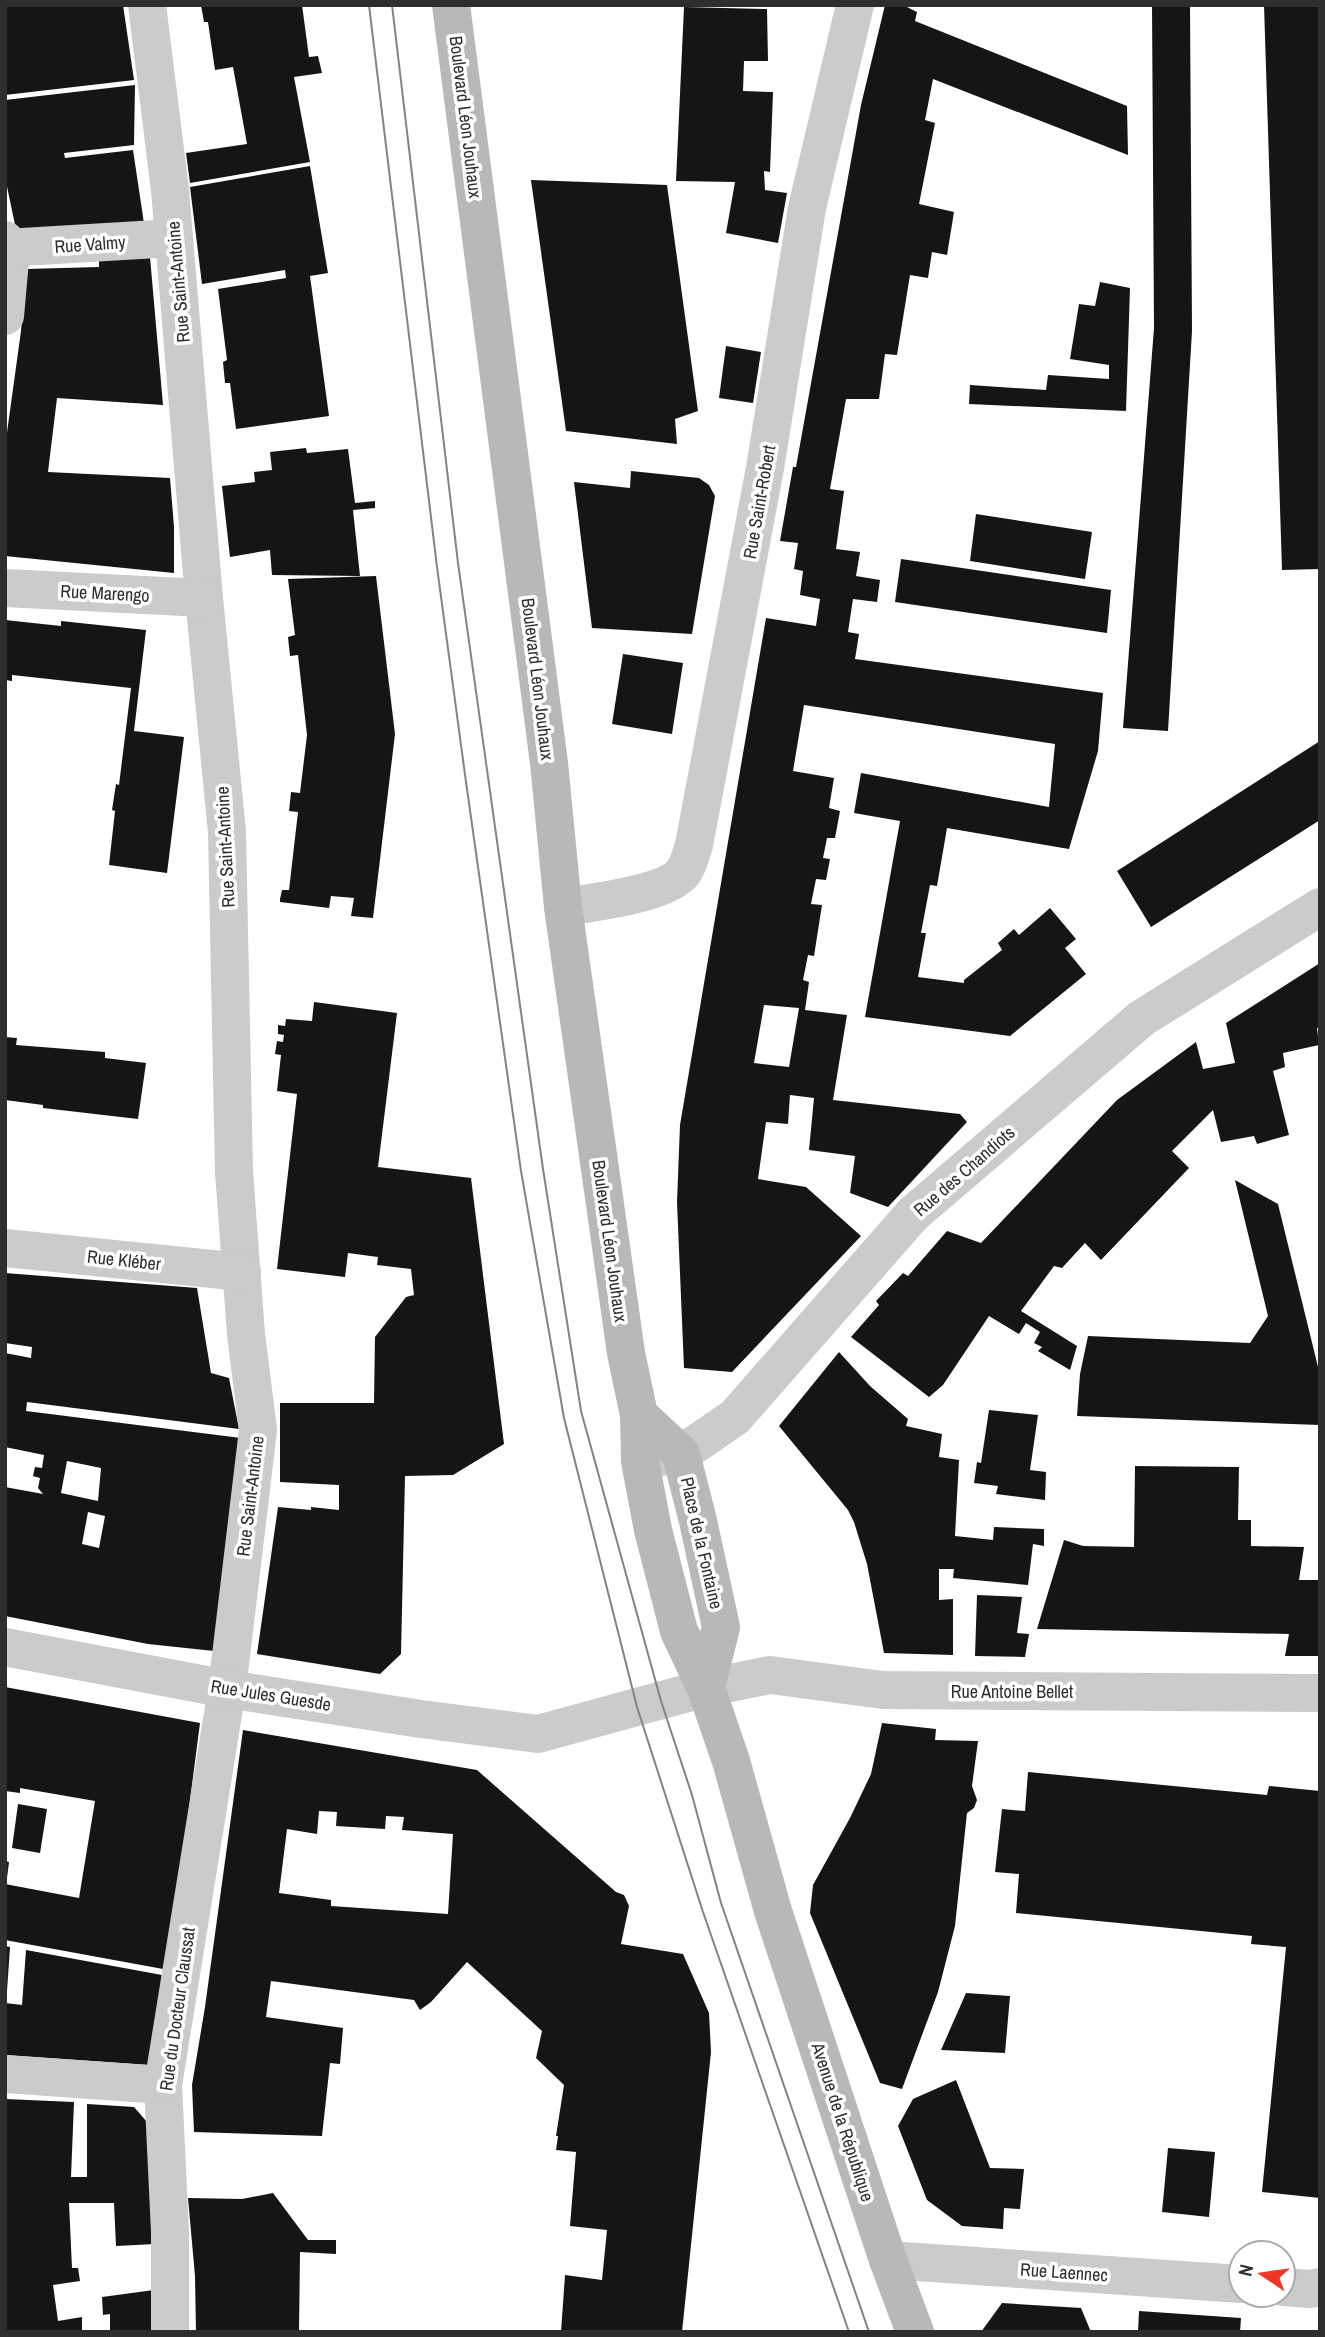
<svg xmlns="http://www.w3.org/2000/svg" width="1325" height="2337" font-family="'Archivo Narrow',sans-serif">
<rect width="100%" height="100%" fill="#fff"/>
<!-- building -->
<g fill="#151515" fill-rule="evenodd">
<path d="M5 5H123L134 80 5 95Z"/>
<path d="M201 5H302L309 57 318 56 322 73 294 77 310 162 190 183 186 153 247 144 233 67 215 70 208 22H204Z"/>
<path d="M885 5H903L917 12 915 21 1127 106 1128 155 933 79 925 120 935 123 919 204 954 212 947 255 932 252 928 278 910 275 897 355 885 354 879 399H846L830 489 844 491 836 549 860 552 856 576 880 580 877 602 853 599 848 632 859 634 855 659 1103 693 1098 751 1069 849 947 828 937 886 930 885 921 933H926L918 977 964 983V980L1002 950 998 943 1014 929 1019 935 1050 908 1076 939 1065 948 1086 974 1010 1036 865 1017 900 821 854 813 861 773 1049 807 1055 744 804 705 793 771 834 778 829 808 840 811 835 838H827L823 858 830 859 826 880 816 879 811 904 822 905 814 956 808 955 803 980 809 982 805 1010 847 1015 833 1100 960 1114 967 1122 888 1207 850 1193 855 1156 809 1150 814 1098 790 1095 788 1124 766 1122 758 1179 806 1187 861 1236 732 1372 684 1368 677 1202 680 1125 766 618 816 626 820 599 800 595 803 571 794 569 798 543 780 541 793 467H796L861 105ZM764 1005 799 1008 789 1067 754 1063Z"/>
<path d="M1152 5H1190L1192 331 1168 731 1123 728 1154 328Z"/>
<path d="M1264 5H1320V569L1282 570Z"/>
<path d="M684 7 767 9 768 61H744L743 91 773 92 770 172 764 171 765 190 787 193 778 243 726 233 735 182 676 181Z"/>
<path d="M135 85 134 145 64 153 65 158 133 150 145 230 18 239 5 177V100Z"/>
<path d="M310 166 328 273 310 276 329 416 236 429 230 383H225L223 362 227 360 218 289 286 278 285 270 202 284 190 187Z"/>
<path d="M531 180 667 185 698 411 675 419 677 444 566 431Z"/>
<path d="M150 257 163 405 57 398 48 472 170 478 174 527V573L5 556V447L21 331 26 269 99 267V260Z"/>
<path d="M1100 282 1130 288 1126 411 969 404 970 385 1046 390 1048 375 1109 379V365L1070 359 1079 304 1095 306Z"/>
<path d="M726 346 761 352 753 403 719 398Z"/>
<path d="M306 448 307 453 348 449 355 503 375 501V508L353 510 360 576 272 575 270 550 230 557 222 486 255 482 254 472 272 470 270 452Z"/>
<path d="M631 471 699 478 709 485 715 496 692 634 592 628 574 482 630 488Z"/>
<path d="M976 514 1092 532 1085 579 970 561Z"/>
<path d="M901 559 1111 590 1107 633 895 602Z"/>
<path d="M376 576 395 734 373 918 351 916 354 898 331 896 329 908 280 902V899L282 890H289L298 812 289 811 291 792 300 793 307 735 298 655 290 656 288 637 295 635 288 579Z"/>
<path d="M5 620 61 626V621L146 630 134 731 184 737 167 873 109 865 115 811 112 810 116 784 119 785 131 688 12 675V681L5 680Z"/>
<path d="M623 654 683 663 672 734 612 724Z"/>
<path d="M1320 741V820L1151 927 1117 871Z"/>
<path d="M1320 963V1027L1317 1028 1319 1045 1283 1053 1285 1067 1273 1071 1289 1135 1257 1144 1254 1136 1221 1142 1213 1110 1172 1151 1189 1168 1101 1260 1085 1243 1062 1268 1054 1266 1021 1311 1077 1346 1070 1370 1038 1351 1042 1347 1034 1343 1040 1332 1026 1323 1019 1334 989 1316 943 1385 929 1397 851 1337 879 1305 876 1301 903 1273 908 1276 947 1231 981 1243 1117 1100 1196 1042 1203 1069 1235 1063 1226 1023Z"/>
<path d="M314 1002 397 1013 378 1167 471 1178 504 1444 453 1475 405 1476 401 1654 380 1674 257 1654 278 1507 311 1510V1507L339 1510V1485L280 1482V1403H374L375 1337 406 1297 414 1295 411 1269 377 1265 378 1257 348 1253 345 1277 277 1269 297 1094 277 1091 281 1055 275 1054 277 1041 283 1042 284 1035 278 1034V1025L285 1026 286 1019 312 1021Z"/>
<path d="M5 1037 17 1038 16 1045 105 1052V1058L146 1063 138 1119 43 1108V1105L5 1100Z"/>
<path d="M1235 1180 1278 1204 1320 1375V1425L1077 1416 1080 1374 1088 1336 1250 1343 1268 1316Z"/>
<path d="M5 1273 197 1288 211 1373 229 1378 239 1429 27 1402 26 1411 241 1438 214 1651 148 1644 5 1616V1487L43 1494 38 1488 40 1478 33 1476 35 1467 42 1468 44 1455 5 1447V1353L31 1358 32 1347 5 1343ZM67 1461 101 1468 98 1501 61 1493ZM88 1512 105 1516 99 1548 82 1544Z"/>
<path d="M839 1352 870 1386 908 1419 906 1426 942 1434 939 1457 959 1460 955 1536 993 1540 994 1527 1044 1529V1546L1033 1544 1028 1585 953 1578 954 1569H939V1600L953 1599V1655L884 1653 867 1564 854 1522 848 1510 779 1426Z"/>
<path d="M989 1410 1038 1415 1030 1470 1046 1472 1045 1500 996 1494 998 1486 974 1483 977 1462 981 1463Z"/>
<path d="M1135 1466 1239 1467 1238 1520H1251V1546L1304 1547 1299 1580H1320V1656H1285L1289 1634 1037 1629 1064 1540 1083 1546 1134 1547Z"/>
<path d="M977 1595 1022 1597 1017 1633 1029 1634 1025 1657 975 1656Z"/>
<path d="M5 1687 200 1723 179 1885 163 1969 5 1940V1884L79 1898 95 1801 20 1788V1793L5 1791Z"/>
<path d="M882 1723 936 1729 935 1740 978 1741 972 1786 977 1800 974 1808 967 1813 955 1926 938 1992 902 2089 880 2083 810 1913 813 1885 850 1818 871 1774Z"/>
<path d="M243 1730 477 1770 616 1892 624 1895 629 1906 621 1944 683 1954 709 2013 711 2052 682 2332H561L565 2275 602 2280 607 2230 570 2226 576 2152 556 2150 558 2136H556L564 2085 536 2058 542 2031 467 1962 431 2002 420 2010 414 2000 271 1981 266 2017 343 2028 340 2064 330 2063 322 2136 194 2132 192 2085 205 2007ZM319 1811 337 1812 336 1826 385 1829 386 1816 404 1817 402 1830 453 1834 448 1914 331 1906V1900L279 1893 287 1829 317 1834Z"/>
<path d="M1028 1772 1267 1795 1269 1786 1320 1791V2198L1262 2192 1286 1947 1251 1944 1252 1936 1016 1913 1019 1874 995 1872 1002 1809 1025 1811Z"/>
<path d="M18 1804 47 1809 40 1853 12 1848Z"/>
<path d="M5 1861 9 1862 7 1878H5Z"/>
<path d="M5 1946 10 1947 7 1991H5Z"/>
<path d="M26 1950 162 1975 149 2065 5 2055V2003L22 2005Z"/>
<path d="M966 1993 1010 1996 1005 2053 941 2050Z"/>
<path d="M956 2080 990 2168 1024 2169 1020 2209 1004 2208 1003 2229 962 2226 927 2200 898 2126 913 2099Z"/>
<path d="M5 2099 74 2102 71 2177H87V2104L134 2107 147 2122 155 2244 116 2246 114 2203H69L72 2268H78L80 2281 53 2285 58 2321 82 2317V2332H5Z"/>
<path d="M1168 2148 1215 2152 1209 2217 1162 2212Z"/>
<path d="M273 2193 308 2240H336V2254L300 2252 299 2332H196L195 2276 188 2198 242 2199Z"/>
<path d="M154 2290V2332H110V2314L103 2315 102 2297Z"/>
<path d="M1002 2303 1081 2308 1091 2332H981Z"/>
<path d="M1139 2311 1241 2318 1240 2332H1138Z"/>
</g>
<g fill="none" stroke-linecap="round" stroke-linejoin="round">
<!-- street -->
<g stroke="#cbcbcb" stroke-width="38">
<path d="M147 5 170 190 204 598 227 832 234 1172 246 1334 258 1430 227 1689 163 2085 170 2232V2332"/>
<path d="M5 240 11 249 5 316"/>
<path d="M5 248 174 238"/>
<path d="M5 588 204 598"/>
<path d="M563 907C590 903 669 894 684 871 689 864 691 853 694 845L765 468 807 208 855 5"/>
<path d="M5 1248 242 1272"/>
<path d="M649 1459 681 1454 735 1417 913 1214 1142 1018 1320 907"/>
<path d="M5 1647 227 1689 421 1719 538 1734 706 1688 770 1675 883 1690 1320 1693"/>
<path d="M5 2074 163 2085"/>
<path d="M888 2260 1241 2284"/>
<path d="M1283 2287 1310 2289 1320 2287"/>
</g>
<!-- secondary -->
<g stroke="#b8b8b8" stroke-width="38">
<path d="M451 5 549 763 563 907 626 1353 639 1415 640 1461 653 1530 679 1631 706 1688 731 1761 773 1911 888 2260 915 2332"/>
<path d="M639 1415 681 1454 698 1521 721 1627 706 1688"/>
</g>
<!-- tram -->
<g stroke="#838383" stroke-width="2">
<path d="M369 5 437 567 466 782 521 1171 564 1418 637 1707 703 1912 849 2332"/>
<path d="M392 5 458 563 543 1169 581 1411 661 1701 692 1795 721 1903 869 2332"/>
</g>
</g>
<g text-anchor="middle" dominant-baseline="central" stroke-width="7" stroke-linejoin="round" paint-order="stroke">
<!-- street labels -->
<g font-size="18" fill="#2e2e2e" stroke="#fff">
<text transform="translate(466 117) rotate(83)">Boulevard Léon Jouhaux</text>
<text transform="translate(90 244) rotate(-4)">Rue Valmy</text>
<text transform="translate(178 282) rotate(-95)">Rue Saint-Antoine</text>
<text transform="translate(759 502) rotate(-80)">Rue Saint-Robert</text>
<text transform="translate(105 593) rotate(3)">Rue Marengo</text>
<text transform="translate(538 679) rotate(83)">Boulevard Léon Jouhaux</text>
<text transform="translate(225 847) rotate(-93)">Rue Saint-Antoine</text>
<text transform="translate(964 1171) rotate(-41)">Rue des Chandiots</text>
<text transform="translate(610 1241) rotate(82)">Boulevard Léon Jouhaux</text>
<text transform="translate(124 1260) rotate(6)">Rue Kléber</text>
<text transform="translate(250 1496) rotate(-83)">Rue Saint-Antoine</text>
<text transform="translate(702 1543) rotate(77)">Place de la Fontaine</text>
<text x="1012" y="1691">Rue Antoine Bellet</text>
<text transform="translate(271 1695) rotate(9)">Rue Jules Guesde</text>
<text transform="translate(177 2009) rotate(-82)">Rue du Docteur Claussat</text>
<text transform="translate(843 2122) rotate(72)">Avenue de la République</text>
<text transform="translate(1064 2272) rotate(4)">Rue Laennec</text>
</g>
</g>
<!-- border -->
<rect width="1325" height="2337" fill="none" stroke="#2e2e2e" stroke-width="14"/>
<!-- north arrow -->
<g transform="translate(1262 2274) rotate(283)"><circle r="33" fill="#ffffff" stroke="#ababab" stroke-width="2"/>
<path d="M0-5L12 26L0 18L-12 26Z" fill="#f03726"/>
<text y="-10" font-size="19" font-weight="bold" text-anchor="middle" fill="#2e2e2e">N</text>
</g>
</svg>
